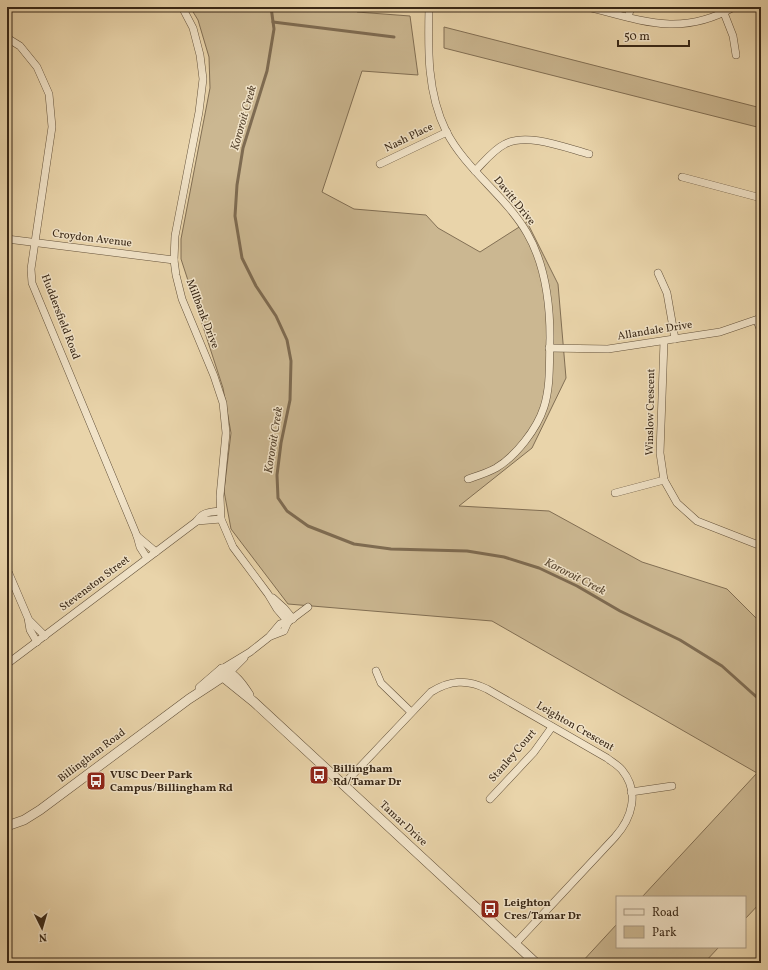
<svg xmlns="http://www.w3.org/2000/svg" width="768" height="970" font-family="Vollkorn,serif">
<rect width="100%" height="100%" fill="#e9d4aa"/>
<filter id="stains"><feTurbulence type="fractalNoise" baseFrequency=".005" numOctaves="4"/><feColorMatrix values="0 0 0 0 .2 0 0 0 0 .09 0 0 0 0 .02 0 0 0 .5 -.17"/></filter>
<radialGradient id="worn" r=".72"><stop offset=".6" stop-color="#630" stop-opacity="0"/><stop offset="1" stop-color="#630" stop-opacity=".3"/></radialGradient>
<!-- green -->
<g fill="#cbb791" stroke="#826f54">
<path d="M190 7H356L357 12 410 16 418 75 362 71 322 192 354 209 426 215 438 228 480 252 527 222 558 284 566 378 532 448 459 506 549 511 642 562 727 589 761 623V902L745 919V897H642L757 773 492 621 288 604 231 529 224 491 231 433 223 388 181 259V239L210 88 209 57 198 20Z"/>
<path d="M444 27 761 108V128L444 48Z"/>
<path d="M617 924V947H719L704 963H581Z"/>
</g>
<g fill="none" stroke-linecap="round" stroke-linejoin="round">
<!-- stream -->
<g stroke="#7e6b51" stroke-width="3">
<path d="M271 7 274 29 267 71 243 148 237 185 235 216 242 258 256 286 276 316 287 340 291 361 290 400 281 443 277 475 278 498 287 511 308 526 354 544 391 549 467 551 504 557 539 568 577 586 620 611 680 640 722 666 761 701"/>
<path d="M273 22 394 37"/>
</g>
<!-- minor casing -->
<g stroke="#64523b" stroke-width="8">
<g id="minor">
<path d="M182 7 193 28 200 55 203 79 199 112 175 236 174 260 176 275 182 299 214 376 223 403 226 433 220 496 221 519 233 547 268 594 277 609 288 622"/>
<path d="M429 7C428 50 427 92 446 131 466 170 505 195 527 233 545 264 550 303 550 338 549 360 551 385 544 407 537 429 516 456 496 468 487 473 477 476 468 479"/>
<path d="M588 7C643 21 681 37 734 7"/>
<path d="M724 13 733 36 736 55"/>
<path d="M628 17 631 7"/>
<path d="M7 38 20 46 37 67 49 94 52 127 31 269 32 283 137 536 140 547 147 558"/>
<path d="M380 164 447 132"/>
<path d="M475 171C484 162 493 150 505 144 527 132 566 148 589 154"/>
<path d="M682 177 761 198"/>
<path d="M7 239 174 260"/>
<path d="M658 273 667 293 675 339"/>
<path d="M757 321 761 331"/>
<path d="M664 341 660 453 664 480 677 503 697 521 761 546"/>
<path d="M549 348 608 349 720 332 761 318"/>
<path d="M615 493 664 480"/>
<path d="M197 521 221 519"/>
<path d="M137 536 156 552"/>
<path d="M7 569 28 618 30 630 37 642"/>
<path d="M273 598 284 608 293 619"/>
<path d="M29 620 45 636"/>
<path d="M271 636 284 631 288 622"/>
<path d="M7 664 197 521C202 512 211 512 220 511"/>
<path d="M222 669 250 652 269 637 280 624 288 622 308 607"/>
<path d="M376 671 381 683 411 712"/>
<path d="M230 672 244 658"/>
<path d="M343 785 431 692C450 680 467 679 487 689L607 758C612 762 618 765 622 770 640 792 632 818 615 837L515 944"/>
<path d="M631 792 672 786"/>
<path d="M490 799 534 752 552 727"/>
</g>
</g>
<!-- tertiary casing -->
<g stroke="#64523b" stroke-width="10">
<g id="tertiary">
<path d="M222 669C235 674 242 684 249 695"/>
<path d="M223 677 254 702 536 963"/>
<path d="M200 688 222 669"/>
<path d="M7 826 24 820 40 810 189 699 212 684 230 672"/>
</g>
</g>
<!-- minor -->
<use href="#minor" stroke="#f1e3c8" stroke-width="7"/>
<!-- tertiary -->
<use href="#tertiary" stroke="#f1e3c8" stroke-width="9"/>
</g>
<!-- icons -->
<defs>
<g id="bus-square" transform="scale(1)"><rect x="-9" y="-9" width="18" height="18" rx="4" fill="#8f2418" stroke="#f1e3c8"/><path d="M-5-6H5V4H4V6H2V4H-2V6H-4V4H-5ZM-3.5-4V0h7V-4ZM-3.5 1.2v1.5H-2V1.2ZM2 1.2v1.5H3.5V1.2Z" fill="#fff"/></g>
</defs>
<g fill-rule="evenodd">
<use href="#bus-square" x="319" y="775"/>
<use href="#bus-square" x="96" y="781"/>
<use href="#bus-square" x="490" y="909"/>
</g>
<g text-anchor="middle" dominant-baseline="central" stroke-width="3" stroke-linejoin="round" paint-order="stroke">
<!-- street labels -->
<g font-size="11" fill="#382716" stroke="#f1e3c8">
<text transform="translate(409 138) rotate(-26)">Nash Place</text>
<text transform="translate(514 201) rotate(51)">Davitt Drive</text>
<text transform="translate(92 239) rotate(7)">Croydon Avenue</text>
<text transform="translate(202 314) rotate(69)">Millbank Drive</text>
<text transform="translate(60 317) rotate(69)">Huddersfield Road</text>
<text transform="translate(655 331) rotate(-9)">Allandale Drive</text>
<text transform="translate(651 412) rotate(-89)">Winslow Crescent</text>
<text transform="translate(95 584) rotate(-37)">Stevenston Street</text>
<text transform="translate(575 727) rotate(30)">Leighton Crescent</text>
<text transform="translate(92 756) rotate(-37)">Billingham Road</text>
<text transform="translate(513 756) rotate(-49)">Stanley Court</text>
<text transform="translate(403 824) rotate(43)">Tamar Drive</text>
</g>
<!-- poi labels -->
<g font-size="11" font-weight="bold" fill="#382716" stroke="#f1e3c8" text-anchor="start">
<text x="333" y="769">Billingham<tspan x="333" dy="13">Rd/Tamar Dr</tspan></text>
<text x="110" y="775">VUSC Deer Park<tspan x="110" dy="13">Campus/Billingham Rd</tspan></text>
<text x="504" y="903">Leighton<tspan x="504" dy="13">Cres/Tamar Dr</tspan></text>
</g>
<!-- water labels -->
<g font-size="12" font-style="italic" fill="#5b4933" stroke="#f1e3c8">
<text transform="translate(244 118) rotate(-74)">Kororoit Creek</text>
<text transform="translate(274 440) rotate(-81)">Kororoit Creek</text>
<text transform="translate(575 577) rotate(27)">Kororoit Creek</text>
</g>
</g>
<!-- margin -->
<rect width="768" height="970" fill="none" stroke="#e9d4aa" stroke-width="24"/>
<rect x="8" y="8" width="752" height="954" fill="none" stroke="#382716" stroke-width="2"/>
<rect x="12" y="12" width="744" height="946" fill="none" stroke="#382716"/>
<!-- legend -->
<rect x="616" y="896" width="130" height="52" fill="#f1e3c8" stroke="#a79881"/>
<rect x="624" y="909" width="20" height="6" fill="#f1e3c8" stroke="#a79881"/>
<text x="652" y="916" font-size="12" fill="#382716">Road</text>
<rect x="624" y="926" width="20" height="12" fill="#cbb791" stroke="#a79881"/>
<text x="652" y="936" font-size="12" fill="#382716">Park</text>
<!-- north arrow -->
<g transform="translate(42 928) rotate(175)" stroke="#f1e3c8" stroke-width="3" paint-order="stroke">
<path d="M0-3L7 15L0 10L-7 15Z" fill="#382716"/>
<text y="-6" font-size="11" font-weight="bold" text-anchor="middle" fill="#382716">N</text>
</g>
<!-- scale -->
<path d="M618 40v6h71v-6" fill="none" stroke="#382716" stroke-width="2"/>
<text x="624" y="40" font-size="12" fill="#382716" stroke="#f1e3c8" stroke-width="3" paint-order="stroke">50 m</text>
<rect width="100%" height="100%" filter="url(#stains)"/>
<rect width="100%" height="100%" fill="url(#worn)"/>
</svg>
